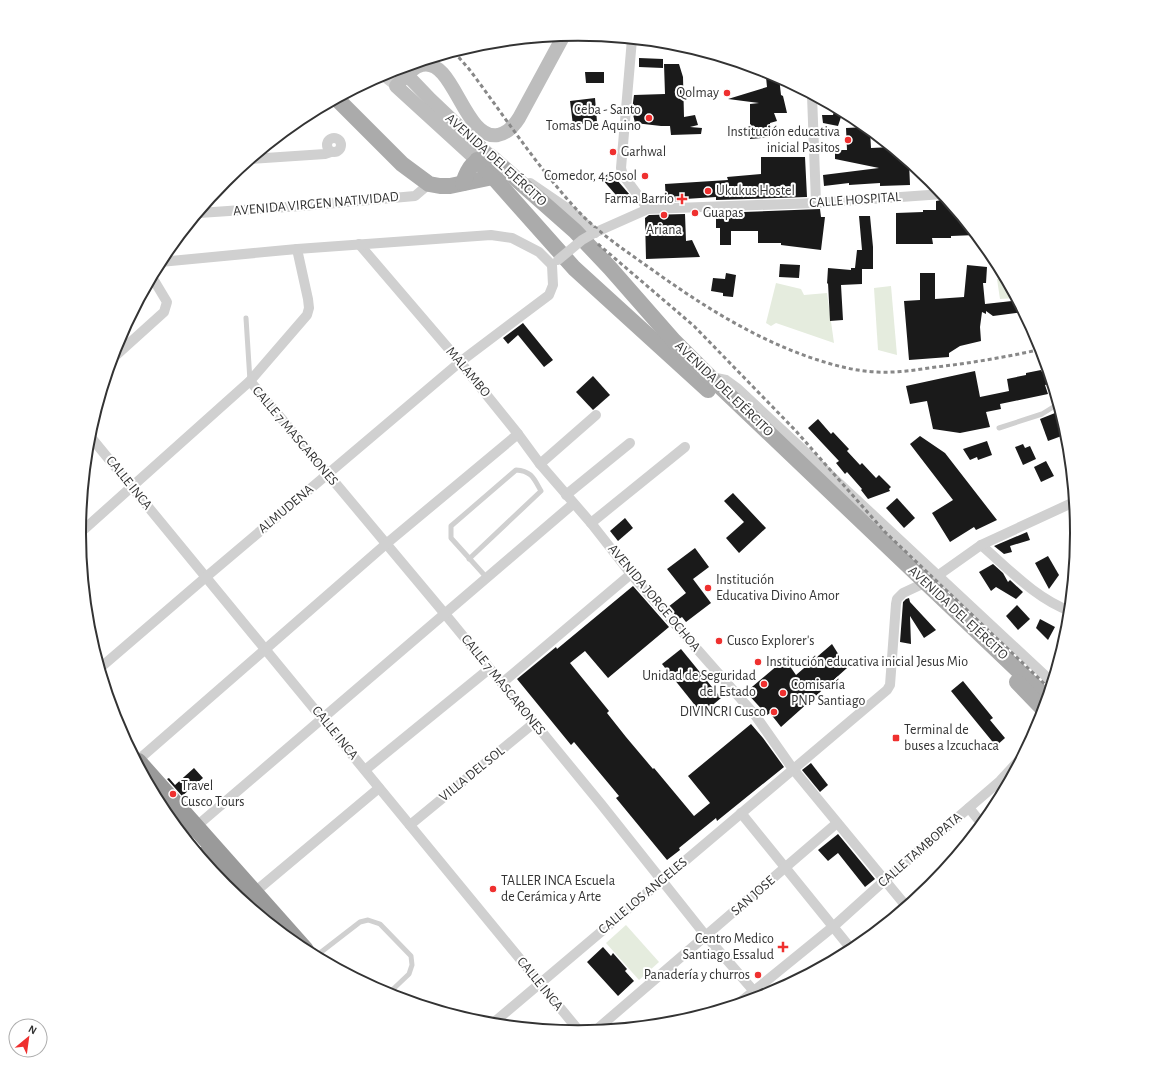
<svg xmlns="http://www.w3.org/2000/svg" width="1157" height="1066" font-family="'Alegreya Sans',sans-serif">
<rect width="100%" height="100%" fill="#fff"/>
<!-- green -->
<g fill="#e5ecde">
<path d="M1005 278 1016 298 1000 299 997 279Z"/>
<path d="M776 283 801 289 804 295 827 293 834 343 776 323 771 326 766 323Z"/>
<path d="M891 286 897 355 878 350 874 288Z"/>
<path d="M626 925 659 962 639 980 606 943Z"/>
</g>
<!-- building -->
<g fill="#1a1a1a">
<path d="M639 58 663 59V68L639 67Z"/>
<path d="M664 64H679L683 77 684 117 695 115 698 125 690 127 702 128 701 134 671 135 670 126H661L635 123 632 110 634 95 665 94Z"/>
<path d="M585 72H604V83H586Z"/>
<path d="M777 76 779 77 781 95 783 96 787 113H774L777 121 770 123 771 137 750 139V104L759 103 728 99 767 87 766 77Z"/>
<path d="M595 98 597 122 573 125 570 101Z"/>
<path d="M835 107 843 111 838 126 823 123 822 115H833Z"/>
<path d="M867 127 870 130 871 148 892 147 909 162 910 185 880 186V183L849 185V183L824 186 823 175 879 168 835 159V150H847L846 128Z"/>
<path d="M761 157H805L807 197 716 200V197L685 199V201L666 202 665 184 728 180 727 177 761 174Z"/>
<path d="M610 172 630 195 622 202 602 179Z"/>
<path d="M947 199 976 235 951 236V238H932L933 244H896V213L923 212V210H936V201Z"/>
<path d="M820 209 821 217H825L821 250 781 245V243H758V231H731V245H720V228H716V213Z"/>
<path d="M685 214 686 241 692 240 700 257 646 259 645 218 649 215Z"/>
<path d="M859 216H870L873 247V269H862V284L841 285 843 320 830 321 828 283 827 284 828 268 851 270V268H855L857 250H862Z"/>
<path d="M780 264 800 265 799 278 779 277Z"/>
<path d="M967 265 987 267 986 283H983L985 304 1012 301 1013 303 1018 302 1023 312 993 316 986 311V314L982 312 980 327 981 341 960 346 949 353V357L909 360 904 301 920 300V273H935V299L964 297Z"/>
<path d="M726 273 736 275 733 297 723 296V293L711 291 713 278 725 279Z"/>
<path d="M523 323 553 360 544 367 518 335 508 344 503 338Z"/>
<path d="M1041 370 1042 372 1046 371 1049 384 1045 385 1048 394 1000 404 1001 409 986 412 990 427 960 433 933 429 927 401 910 404 906 386 975 371 980 397 1009 391 1007 379 1026 375V373Z"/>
<path d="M593 376 610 395 593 410 576 392Z"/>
<path d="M1060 411 1067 434 1048 441 1040 419Z"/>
<path d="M818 419 831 434 833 432 849 449 847 451 860 465 862 463 876 478 879 475 891 487 889 489 890 491 868 499 861 490 862 489 847 472 845 474 836 463 839 461 808 428Z"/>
<path d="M920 436 945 453 997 520 976 530 974 527 950 542 932 513 953 500 910 444Z"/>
<path d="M987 441 992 455 978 460 977 457 970 460 963 449Z"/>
<path d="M1023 444 1025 448 1030 446 1036 459 1023 465 1015 447Z"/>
<path d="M1046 461 1054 476 1041 482 1034 467Z"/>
<path d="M733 493 766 528 739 553 726 538 744 522 724 501Z"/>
<path d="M897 498 915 518 904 528 886 508Z"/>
<path d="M625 518 633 528 618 541 610 531Z"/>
<path d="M1027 532 1030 540 1010 546 1012 552 1004 554 994 546Z"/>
<path d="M695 548 709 567 693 579 711 603 686 622 682 617 679 619 668 607 686 593 667 569Z"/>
<path d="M1048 556 1059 575 1049 589 1035 563Z"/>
<path d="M993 564 1003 573 1008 582 1010 580 1023 592 1016 599 996 587 991 591 979 572Z"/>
<path d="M633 586 669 627 608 678 585 651 570 663 609 711 607 713 626 737 653 769 654 768 694 816 710 803 688 776 751 724 763 738 784 767 717 821 716 818 679 848 680 850 667 860 616 798 619 796 574 742 571 745 517 679 556 647 557 649Z"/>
<path d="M909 598 910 602 936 630 924 638 910 616 911 644 900 642 903 602 906 599Z"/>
<path d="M1017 605 1030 619 1018 630 1006 616Z"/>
<path d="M1040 619 1055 627 1048 640 1036 628Z"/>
<path d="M832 644 847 668 781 727 770 713 767 715 746 692 785 659 796 675Z"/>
<path d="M681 649 721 698 702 714 662 664Z"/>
<path d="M963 681 993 718 990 720 1005 738 996 746 951 691Z"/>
<path d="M811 763 828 785 820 792 802 770Z"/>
<path d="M194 768 203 778 182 796 167 779 169 778 175 785Z"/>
<path d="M838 834 875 879 865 887 838 853 828 861 818 850Z"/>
<path d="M603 947 611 956 613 953 627 969 625 971 634 981 618 996 587 962Z"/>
</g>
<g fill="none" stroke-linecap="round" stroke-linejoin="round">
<!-- lane -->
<g stroke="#d0d0d0" stroke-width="5">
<path d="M246 318 250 381"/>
<path d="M999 428 1042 414 1058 404"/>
<path d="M469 559 541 491C534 479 532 471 516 470L451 526V538L487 578"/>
<path d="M316 956 360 922 368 920 380 924 411 956 412 965 409 974 388 994"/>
</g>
<!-- street -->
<g stroke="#d0d0d0" stroke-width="10">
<path d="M632 39 621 168 623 175 648 209"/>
<path d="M382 75 396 86"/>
<path d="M812 95 816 203"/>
<circle cx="334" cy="145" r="7"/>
<path d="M251 159 325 154 331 152"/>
<path d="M530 183 571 211 595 233"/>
<path d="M199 213 302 206 415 196 429 184"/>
<path d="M594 233 648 209 816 203 943 194"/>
<path d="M359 244 460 362 518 434 540 464 591 523 631 574 755 715 793 769 906 906"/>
<path d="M160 262 297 249 491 235 512 238 539 252 552 265"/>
<path d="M113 358 164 312 167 302 152 277"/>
<path d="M711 377 726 380 737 388 1052 682"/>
<path d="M250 381 445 614 601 804 706 936 759 997"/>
<path d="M89 435 580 1032"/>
<path d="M540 464 596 415"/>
<path d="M566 495 630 443"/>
<path d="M591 523 685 447"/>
<path d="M80 533 250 381 307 315 309 308 308 299 297 249"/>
<path d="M981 545C1009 569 1035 598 1070 611"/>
<path d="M100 668 206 577 460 362 549 295 553 285 552 265"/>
<path d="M502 683 631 574"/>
<path d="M137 761 386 544 518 434"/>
<path d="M365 770 489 669"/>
<path d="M969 808 982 824"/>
<path d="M741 813 852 950"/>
<path d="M410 825 534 723"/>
<path d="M185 836 573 504"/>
<path d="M244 901 379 788"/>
<path d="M738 1004 834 926 885 880 1000 781 1022 757"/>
<path d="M492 1024 887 690 890 685 896 604 897 599 903 593 933 579 981 545 1074 502"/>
<path d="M596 1030 837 823"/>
</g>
<!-- secondary -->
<g stroke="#bdbdbd" stroke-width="14">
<path d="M407 75 430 99 490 156"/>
<path d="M477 160 396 86C403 79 412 67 422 65 454 57 464 141 498 135 508 133 514 126 519 118L564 35"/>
</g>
<!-- primary -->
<g stroke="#ababab" stroke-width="16">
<path d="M337 99 402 164 429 184 440 186H450L493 177 498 171"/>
<path d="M477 160 493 177 574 268 708 390"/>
<path d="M463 183C469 166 472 162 490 156L575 231 610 268 674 341 710 377 1047 698"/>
<path d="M1017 682 1044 710"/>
</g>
<!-- highway -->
<g stroke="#9a9a9a" stroke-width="18">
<path d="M138 762 305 950"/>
<path d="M201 856 233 892"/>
</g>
<!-- rail -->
<g stroke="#888" stroke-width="3" stroke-dasharray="4 3" stroke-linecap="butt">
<path d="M454 52 469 69C505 117 538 168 579 212 599 233 623 249 647 266 697 302 748 335 806 356 829 364 853 371 877 372 897 373 916 370 936 367 971 363 1007 357 1042 349"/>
<path d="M598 244 694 326 795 430 885 532 1050 689"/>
</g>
<!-- street-bridge -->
<path stroke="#d0d0d0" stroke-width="10" d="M558 260 582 240 594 233"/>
</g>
<!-- markers -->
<g fill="#ef302f" stroke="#fff" stroke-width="1.5">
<circle cx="727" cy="93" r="4"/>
<circle cx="649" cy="118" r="4"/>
<circle cx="848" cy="140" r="4"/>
<circle cx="613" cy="152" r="4"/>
<circle cx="645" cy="176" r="4"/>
<circle cx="708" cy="191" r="4"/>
<path d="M680 193h4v4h4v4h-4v4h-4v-4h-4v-4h4z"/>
<circle cx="695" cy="213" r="4"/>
<circle cx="664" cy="215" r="4"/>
<circle cx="708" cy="588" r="4"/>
<circle cx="719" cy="641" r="4"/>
<circle cx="758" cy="662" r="4"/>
<circle cx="764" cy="684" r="4"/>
<circle cx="783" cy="693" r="4"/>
<circle cx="774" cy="712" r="4"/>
<rect x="892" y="734" width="8" height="8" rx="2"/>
<circle cx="173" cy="794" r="4"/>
<circle cx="493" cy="889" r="4"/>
<path d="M781 941h4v4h4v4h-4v4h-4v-4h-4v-4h4z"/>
<circle cx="758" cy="975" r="4"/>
</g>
<g text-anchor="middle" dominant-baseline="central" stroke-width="4" stroke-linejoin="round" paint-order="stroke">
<!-- poi labels -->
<g font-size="14" fill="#333" stroke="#fff" text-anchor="start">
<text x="719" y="93" text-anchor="end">Qolmay</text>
<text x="641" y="110" text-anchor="end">Ceba - Santo<tspan x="641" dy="16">Tomas De Aquino</tspan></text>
<text x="840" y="132" text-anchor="end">Institución educativa<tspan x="840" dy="16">inicial Pasitos</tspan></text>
<text x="621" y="152">Garhwal</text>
<text x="637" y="176" text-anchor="end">Comedor, 4.50sol</text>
<text x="716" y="191">Ukukus Hostel</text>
<text x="674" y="199" text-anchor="end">Farma Barrio</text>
<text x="703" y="213">Guapas</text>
<text x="664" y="230" text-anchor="middle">Ariana</text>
<text x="716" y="580">Institución<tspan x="716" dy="16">Educativa Divino Amor</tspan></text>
<text x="727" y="641">Cusco Explorer's</text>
<text x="766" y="662">Institución educativa inicial Jesus Mio</text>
<text x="756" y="676" text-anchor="end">Unidad de Seguridad<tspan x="756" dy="16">del Estado</tspan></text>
<text x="791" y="685">Comisaría<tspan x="791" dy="16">PNP Santiago</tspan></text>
<text x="766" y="712" text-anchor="end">DIVINCRI Cusco</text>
<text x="904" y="730">Terminal de<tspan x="904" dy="16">buses a Izcuchaca</tspan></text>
<text x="181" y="786">Travel<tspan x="181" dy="16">Cusco Tours</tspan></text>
<text x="501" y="881">TALLER INCA Escuela<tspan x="501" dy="16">de Cerámica y Arte</tspan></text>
<text x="774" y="939" text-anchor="end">Centro Medico<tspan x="774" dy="16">Santiago Essalud</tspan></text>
<text x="750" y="975" text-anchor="end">Panadería y churros</text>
</g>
<!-- street labels -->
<g font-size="14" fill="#333" stroke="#fff">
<text transform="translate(496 160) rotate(42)">AVENIDA DEL EJÉRCITO</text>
<text transform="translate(855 200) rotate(-4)">CALLE HOSPITAL</text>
<text transform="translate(316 204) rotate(-5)">AVENIDA VIRGEN NATIVIDAD</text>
<text transform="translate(468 372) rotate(50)">MALAMBO</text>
<text transform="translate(724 389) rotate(44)">AVENIDA DEL EJÉRCITO</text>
<text transform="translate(295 436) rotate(50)">CALLE 7 MASCARONES</text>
<text transform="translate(129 483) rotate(51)">CALLE INCA</text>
<text transform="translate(286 509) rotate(-40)">ALMUDENA</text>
<text transform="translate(654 598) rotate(50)">AVENIDA JORGE OCHOA</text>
<text transform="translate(958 613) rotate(43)">AVENIDA DEL EJÉRCITO</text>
<text transform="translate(503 685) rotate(51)">CALLE 7 MASCARONES</text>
<text transform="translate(335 733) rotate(51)">CALLE INCA</text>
<text transform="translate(472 774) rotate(-39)">VILLA DEL SOL</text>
<text transform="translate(920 850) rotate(-41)">CALLE TAMBOPATA</text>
<text transform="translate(643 896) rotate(-40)">CALLE LOS ANGELES</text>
<text transform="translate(753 896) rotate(-41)">SAN JOSE</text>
<text transform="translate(540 984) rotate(51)">CALLE INCA</text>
</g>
</g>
<!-- crop -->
<path d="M0 0H1157V1066H0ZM86 533a492 492 0 1 1 984 0a492 492 0 1 1-984 0Z" fill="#fff" fill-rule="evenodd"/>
<path fill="none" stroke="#333" stroke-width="2" d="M86 533a492 492 0 1 1 984 0a492 492 0 1 1-984 0Z"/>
<!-- north arrow -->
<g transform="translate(28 1038) rotate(29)"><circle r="19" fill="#ffffff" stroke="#adadad"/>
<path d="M0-3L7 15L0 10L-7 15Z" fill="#ef302f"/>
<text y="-6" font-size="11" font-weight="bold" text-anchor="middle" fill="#333333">N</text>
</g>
</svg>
